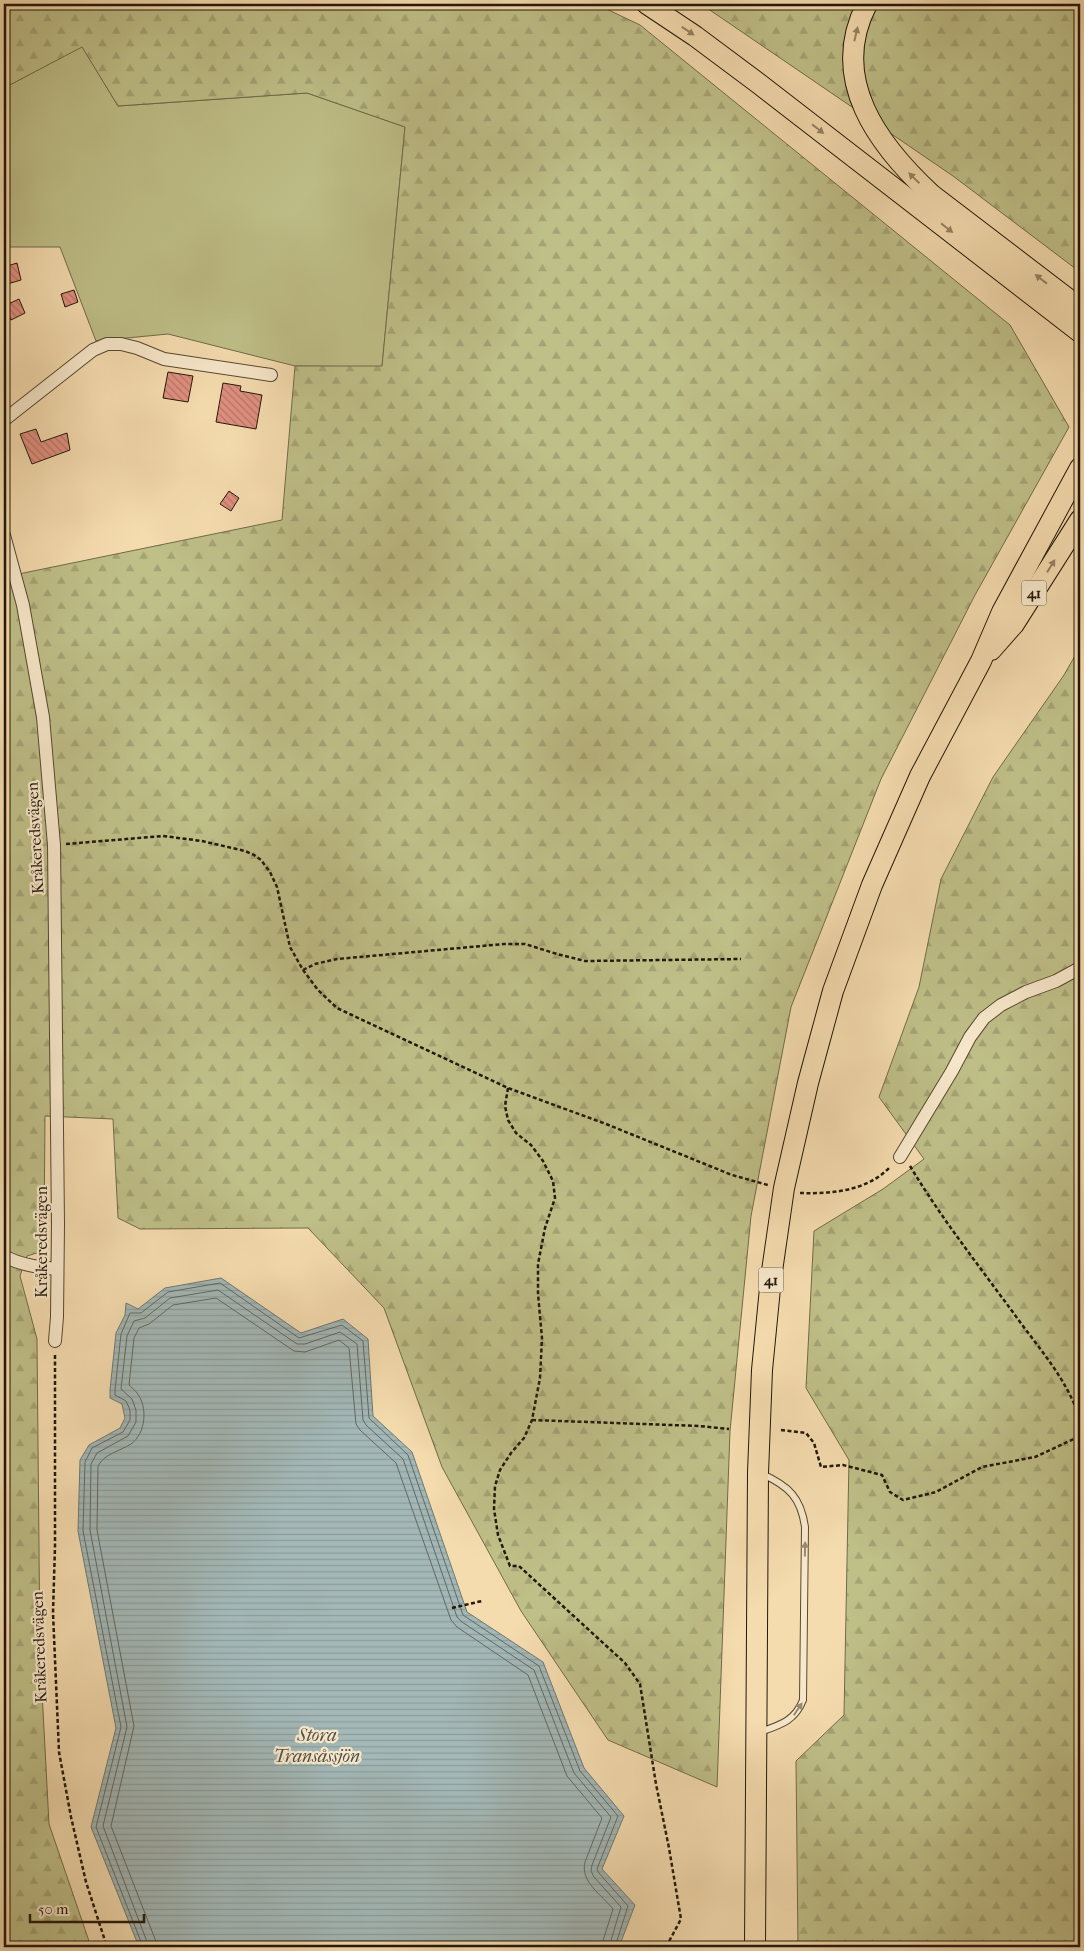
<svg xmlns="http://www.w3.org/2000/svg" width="1084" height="1951" font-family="'IM FELL French Canon',serif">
<defs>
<pattern id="forest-firs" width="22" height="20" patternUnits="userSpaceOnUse" patternTransform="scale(1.25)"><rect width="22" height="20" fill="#bfbf88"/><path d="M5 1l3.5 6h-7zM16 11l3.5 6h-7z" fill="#a4a374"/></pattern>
<pattern id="water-rules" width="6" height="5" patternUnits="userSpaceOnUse" patternTransform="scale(1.25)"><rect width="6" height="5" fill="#a3b8b7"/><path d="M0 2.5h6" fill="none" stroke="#8c9d9c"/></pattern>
<pattern id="building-back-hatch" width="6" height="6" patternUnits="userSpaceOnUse" patternTransform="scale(1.25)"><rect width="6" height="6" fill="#e29081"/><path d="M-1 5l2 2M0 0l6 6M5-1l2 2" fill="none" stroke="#b77568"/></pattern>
</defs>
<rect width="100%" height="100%" fill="#f5dcaf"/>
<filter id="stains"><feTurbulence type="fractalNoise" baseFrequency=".004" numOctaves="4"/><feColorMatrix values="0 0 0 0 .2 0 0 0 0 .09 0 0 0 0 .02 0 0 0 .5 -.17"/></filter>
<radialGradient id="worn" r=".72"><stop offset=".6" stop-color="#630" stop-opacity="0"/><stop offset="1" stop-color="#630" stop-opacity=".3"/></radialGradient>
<!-- grass -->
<path fill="#bfbf88" stroke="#706b48" d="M82 46 118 106 307 93 405 127 382 367 295 366 168 334 96 341 60 247H4V88Z"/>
<!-- forest -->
<g fill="url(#forest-firs)" stroke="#706b48">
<path d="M13 4H596L640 25 1010 325 1069 427 975 595 881 779 791 1007 751 1216 730 1431 717 1787 608 1740 521 1611 442 1467 384 1308 308 1228 140 1229 118 1218 113 1119 45 1116 44 1236 40 1252 27 1256 20 1276 37 1339 40 1654 49 1824 91 1947H4V577L282 520 295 366H382L405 127 307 93 118 106 82 47 4 88V8Z"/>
<path d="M701 4H1080V272L953 176Z"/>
<path d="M1080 647V1947H798L796 1761 844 1715 849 1460 806 1388 814 1231 883 1189 924 1159 879 1097 919 987 941 879 993 777 1064 675Z"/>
</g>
<!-- water -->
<path fill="url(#water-rules)" stroke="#6f7871" d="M221 1278 301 1333 343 1319 368 1339 373 1416 412 1452 467 1612 543 1662 584 1768 624 1816 602 1869 635 1905 619 1947H139L91 1827 116 1728 78 1531 80 1460 89 1445 120 1428 125 1418 122 1404 110 1398V1390L116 1333 125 1315 126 1303 138 1309 165 1288Z"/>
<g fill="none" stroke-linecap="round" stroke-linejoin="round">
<!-- shore -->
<g stroke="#626860" stroke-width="1">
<path d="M143 1947 96 1827 121 1727 83 1531 85 1462 92 1448 123 1432 130 1420V1410L126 1401 115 1395V1390L121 1334 130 1313H141L168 1292 220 1283 299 1338 342 1325 363 1341 369 1418 408 1455 463 1615 539 1666 580 1771 618 1816 597 1869 599 1873 628 1906 615 1947"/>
<path d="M149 1947 103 1826 127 1727 90 1530 91 1464 97 1453 128 1436 136 1422V1410L132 1399 121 1389 127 1336 134 1321 145 1318 170 1298 218 1290 297 1344H305L340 1332 357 1344 363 1420 366 1425 403 1459 457 1617 462 1622 534 1670 574 1773 611 1817 592 1865 591 1871 594 1877 621 1907 609 1947"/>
<path d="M157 1947 155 1939 111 1826 134 1726 97 1530 98 1466C104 1454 120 1451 131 1444 146 1433 148 1407 137 1393 135 1390 131 1387 129 1385L134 1338 139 1328 149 1324 173 1305 216 1298 294 1351 305 1352 339 1340 349 1348 356 1424 360 1430 396 1463 451 1620 457 1627 528 1675 567 1776 602 1818 585 1862C580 1882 602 1895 613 1909L601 1947"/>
</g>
</g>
<!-- building -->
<g fill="url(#building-back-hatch)" stroke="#221709">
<path d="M17 263 21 280 4 285V267Z"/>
<path d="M74 290 78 302 65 307 61 294Z"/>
<path d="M19 299 25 313 11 320 4 306Z"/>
<path d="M168 372 193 376 188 402 163 398Z"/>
<path d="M223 383 241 386 240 391 262 395 256 429 216 422Z"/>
<path d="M36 429 41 442 67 433 70 450 32 464 20 434Z"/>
<path d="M229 491 239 498 231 511 220 504Z"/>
</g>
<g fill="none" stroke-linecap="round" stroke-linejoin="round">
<!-- service casing -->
<g stroke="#574832" stroke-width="8">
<path id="service" d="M760 1732C780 1725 795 1721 803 1700L805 1527C801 1498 789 1486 762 1474"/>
</g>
<!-- minor casing -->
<g stroke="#574832" stroke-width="14">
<g id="minor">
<path d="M4 420 93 350 107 344H121L137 348 164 359 271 375"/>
<path d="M4 535 23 605 43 717 54 845 58 1224 57 1317 55 1341"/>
<path d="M900 1157 952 1071 970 1037 984 1018 1001 1005 1026 992 1056 981 1080 968"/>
<path d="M4 1256C20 1265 39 1267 57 1269"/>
</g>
</g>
<!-- primary casing -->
<g stroke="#221709" stroke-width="22">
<g id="primary">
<path d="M647 4 695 36 758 83 1080 332"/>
<path d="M867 4C828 79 878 145 932 195L1080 308"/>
<path d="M991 650 1014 624 1080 520"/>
<path d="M755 1947 758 1473 762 1370 771 1278 784 1188 808 1083 833 991 872 885 920 776 981 661 1002 612 1080 468"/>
</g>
</g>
<!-- path -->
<g stroke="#221709" stroke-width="2.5" stroke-dasharray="4 2.5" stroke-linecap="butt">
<path d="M66 844 163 836 202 841 245 851 254 855 261 860 270 872 277 887 290 947 303 970 318 990 337 1008 508 1088 606 1124 732 1175 768 1185"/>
<path d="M303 970 315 964 337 959 504 944H525L557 954 585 961 741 959"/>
<path d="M508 1088 505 1106 508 1120 516 1133 531 1145 543 1161 553 1181 555 1198 545 1228 538 1264V1294L542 1338 540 1378 532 1420 524 1438 511 1453 500 1470 495 1486 494 1509 498 1535 510 1566H519L625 1663 640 1684 656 1784 669 1848 681 1919 666 1947"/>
<path d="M910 1166C943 1221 983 1271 1020 1322 1043 1353 1069 1383 1080 1420"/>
<path d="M800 1193C832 1194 867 1191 890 1167"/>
<path d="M55 1355V1546L53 1613 59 1752 71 1817 86 1882 107 1947"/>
<path d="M532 1420 699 1426 729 1429"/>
<path d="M781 1430 806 1433 814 1443 821 1467 843 1465 882 1475 890 1492 903 1500 936 1492 982 1467 1035 1457 1080 1436"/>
<path d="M452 1608 482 1601"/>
</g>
<!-- service -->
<use href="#service" stroke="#f8e8cb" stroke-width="6"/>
<!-- minor -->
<use href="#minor" stroke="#f8e8cb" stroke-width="12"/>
<!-- primary -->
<use href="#primary" stroke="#f5dcaf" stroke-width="20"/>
</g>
<!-- one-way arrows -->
<defs><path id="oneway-solid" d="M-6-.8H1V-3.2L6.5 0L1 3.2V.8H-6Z" transform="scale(1.25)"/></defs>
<g fill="#968364">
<use href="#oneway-solid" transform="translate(688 31) rotate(34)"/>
<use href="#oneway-solid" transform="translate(856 34) rotate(-77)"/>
<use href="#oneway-solid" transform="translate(818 129) rotate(38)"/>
<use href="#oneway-solid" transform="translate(914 178) rotate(-136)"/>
<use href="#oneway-solid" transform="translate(947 228) rotate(38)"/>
<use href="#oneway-solid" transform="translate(1041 279) rotate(-142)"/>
<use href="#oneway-solid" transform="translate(1051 566) rotate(-58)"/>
</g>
<g fill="#988a74">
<use href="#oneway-solid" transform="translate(805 1549) rotate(-89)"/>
<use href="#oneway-solid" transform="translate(798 1709) rotate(-56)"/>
</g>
<g text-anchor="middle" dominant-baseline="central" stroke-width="4.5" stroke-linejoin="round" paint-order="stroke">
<!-- shield labels -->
<g fill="#f8e8cb" stroke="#625643" stroke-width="1">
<rect x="1021.5" y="580.5" width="25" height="25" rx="4"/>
<rect x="758.5" y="1267.5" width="25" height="25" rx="4"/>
</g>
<g font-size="15" font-weight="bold" fill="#221709">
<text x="1034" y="593">41</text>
<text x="771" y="1280">41</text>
</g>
<!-- street labels -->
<g font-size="16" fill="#221709" stroke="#f8e8cb">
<text transform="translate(35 838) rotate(-93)">Kråkeredsvägen</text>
<text transform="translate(41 1242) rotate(-90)">Kråkeredsvägen</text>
<text transform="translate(39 1647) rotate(-92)">Kråkeredsvägen</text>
</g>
<!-- water labels -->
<g font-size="18" font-style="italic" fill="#4f4f46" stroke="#f8e8cb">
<text x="317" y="1735">Stora<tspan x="317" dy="21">Transåssjön</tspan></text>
</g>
</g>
<!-- margin -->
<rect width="1084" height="1951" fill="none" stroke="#f5dcaf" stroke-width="20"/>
<rect x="5" y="5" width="1074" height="1941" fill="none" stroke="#221709" stroke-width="2.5"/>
<rect x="10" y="10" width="1064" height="1931" fill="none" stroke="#221709"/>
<!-- scale -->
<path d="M30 1914v8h114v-8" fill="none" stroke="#221709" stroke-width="2.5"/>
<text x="38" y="1914" font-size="15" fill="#221709" stroke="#f8e8cb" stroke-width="4" paint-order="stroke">50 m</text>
<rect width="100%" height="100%" filter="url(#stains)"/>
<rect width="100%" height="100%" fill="url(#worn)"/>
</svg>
